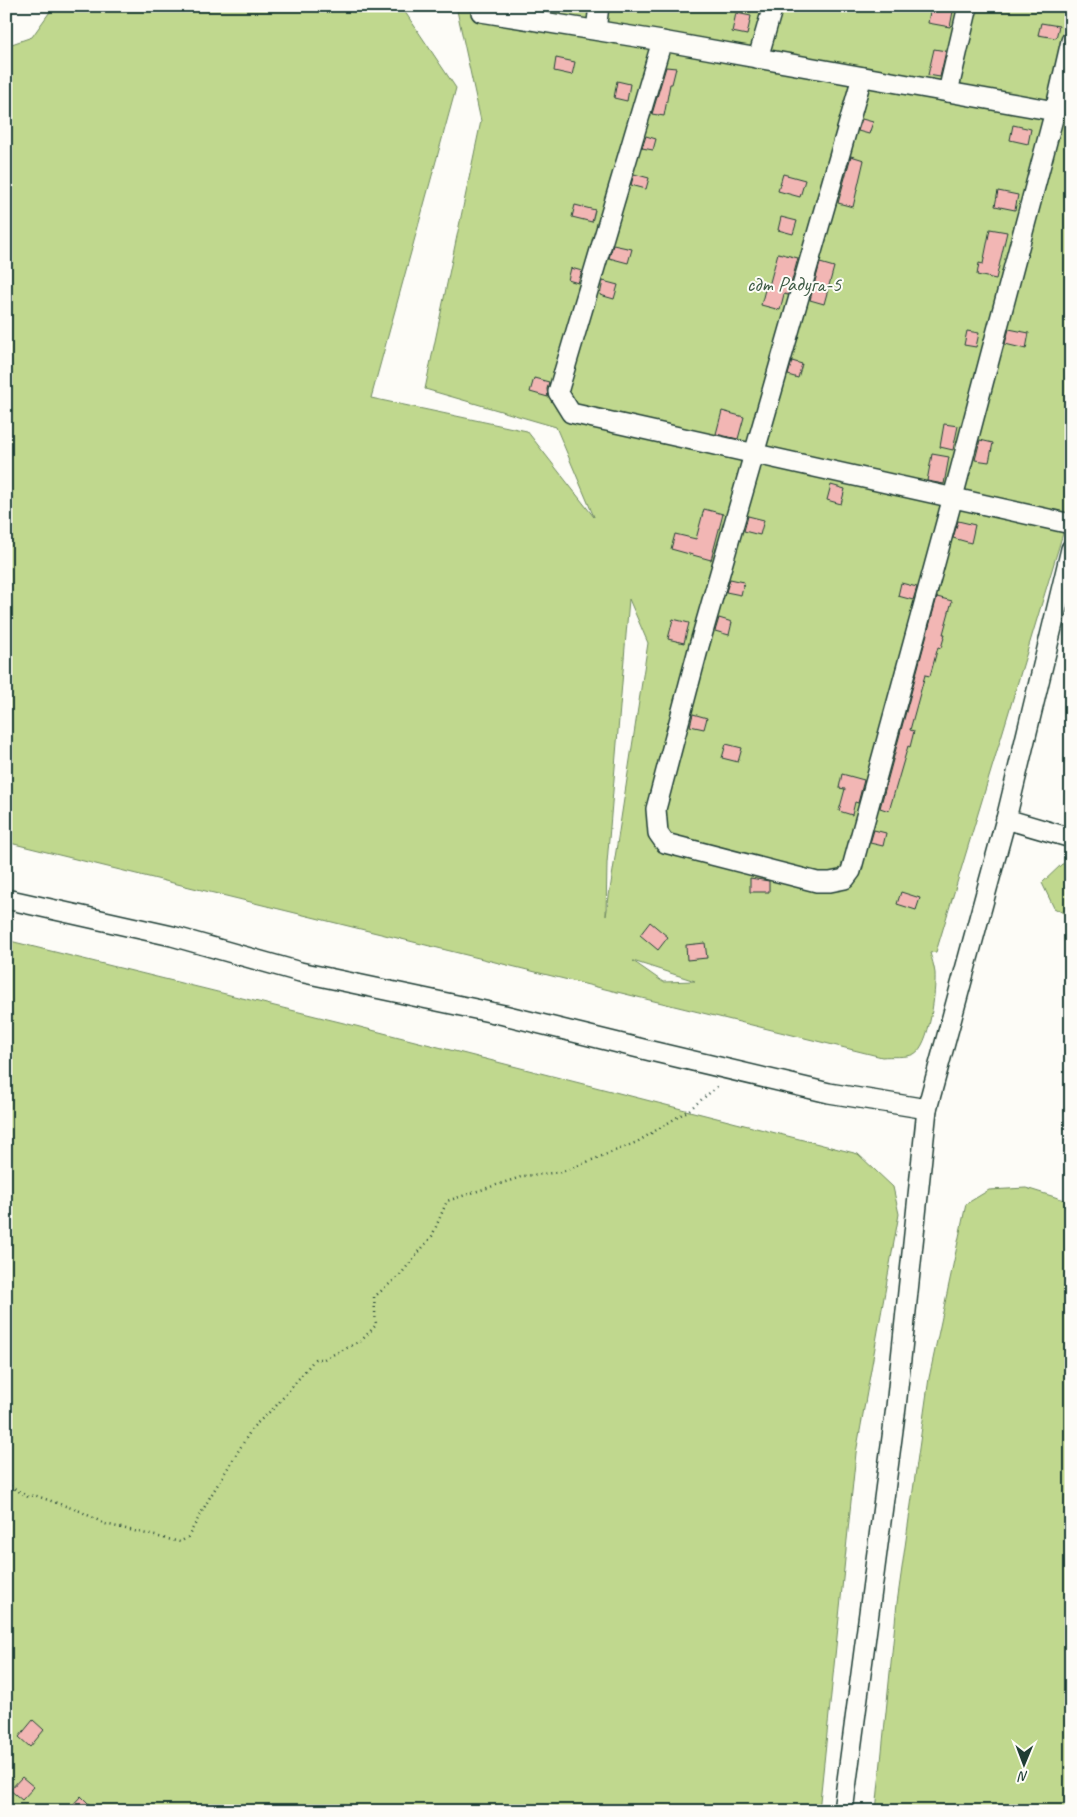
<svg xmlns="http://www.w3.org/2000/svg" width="1077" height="1817" font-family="Caveat,sans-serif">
<rect width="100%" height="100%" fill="#fdfcf7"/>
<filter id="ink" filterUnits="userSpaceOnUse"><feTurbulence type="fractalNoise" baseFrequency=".02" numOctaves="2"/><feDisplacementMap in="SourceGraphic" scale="10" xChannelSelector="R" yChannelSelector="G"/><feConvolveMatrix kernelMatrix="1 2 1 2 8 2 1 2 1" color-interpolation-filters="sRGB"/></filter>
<g filter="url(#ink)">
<!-- green -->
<g fill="#c0d88e" stroke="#708a61" fill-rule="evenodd">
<path d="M54 6H401L456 88 371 398 527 431 594 517 556 427 425 389 481 121 456 6H1071V507L936 952 930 953C932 959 934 966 935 973 936 990 930 1046 914 1054 906 1058 891 1056 882 1057L6 842V46L32 37ZM629 599 648 643 606 916 607 863ZM633 961 695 981 663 982Z"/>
<path d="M1071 863V917L1054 908 1042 883 1062 864Z"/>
<path d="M6 940 356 1026 858 1154 893 1187 899 1214 856 1453 819 1811H6Z"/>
<path d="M1026 1188 1071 1202V1811H876L897 1603 929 1378 966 1204 989 1190Z"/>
</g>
<!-- building -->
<g fill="#f2b6b4" stroke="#1f3d34">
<path d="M931 6H954L950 27 928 23Z"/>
<path d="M736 13 751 16 747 35 732 32Z"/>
<path d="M1041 23 1059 26 1056 38 1038 35Z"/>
<path d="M934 49 946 51 940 77 928 75Z"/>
<path d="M556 58 575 62 572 75 554 71Z"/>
<path d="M666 67 676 68 672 84H670L664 116 652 114Z"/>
<path d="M617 81 630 84 627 101 614 98Z"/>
<path d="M862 119 873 122 869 134 858 131Z"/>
<path d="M1013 125 1031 129 1028 144 1010 140Z"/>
<path d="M646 136 656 139 653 150 642 148Z"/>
<path d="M851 156 864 160 853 207 838 203Z"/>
<path d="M634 174 649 178 646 189 631 185Z"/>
<path d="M783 174 805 180 800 197 778 191Z"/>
<path d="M998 191 1018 195 1015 210 995 206Z"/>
<path d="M575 205 595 210 592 222 572 217Z"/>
<path d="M781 217 797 221 793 234 778 230Z"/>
<path d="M990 229 1007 232 996 279 977 275 979 263 983 264Z"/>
<path d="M613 245 632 249 628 263 609 258Z"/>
<path d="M778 253 798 258 788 295 784 294 780 310 761 305 766 286H769Z"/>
<path d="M820 263 834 267 824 304 810 300Z"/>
<path d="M571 268 582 271 578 283 568 280Z"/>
<path d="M603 281 618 285 614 299 600 295Z"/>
<path d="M1009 329 1029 333 1026 349 1005 344Z"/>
<path d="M967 331 979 333 976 347 964 345Z"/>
<path d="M792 361 802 364 798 378 788 375Z"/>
<path d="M534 378 549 382 547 389 548 397 530 392Z"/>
<path d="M722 411 744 417 738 439 716 434Z"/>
<path d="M944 424 958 426 953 450 940 447Z"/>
<path d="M980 440 993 443 989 462 975 460Z"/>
<path d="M932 454 949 457 944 484 927 481Z"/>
<path d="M831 485 845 489 841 504 827 500Z"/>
<path d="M704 509 723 514 711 560 671 549 675 534 696 539Z"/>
<path d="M748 516 764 520 760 535 744 531Z"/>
<path d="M958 521 975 525 971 543 953 538Z"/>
<path d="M730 579 744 582 741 595 726 592Z"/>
<path d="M901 583 917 587 913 600 898 596Z"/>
<path d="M937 597 952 601 943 634H945L941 648 938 647 930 676 925 675 910 730 914 731 910 747 908 746 889 811 880 808Z"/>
<path d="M719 618 732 622 729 635 715 631Z"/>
<path d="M673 619 689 623 684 643 668 639Z"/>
<path d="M693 714 707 718 704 729 690 726Z"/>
<path d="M726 744 742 748 738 762 722 758Z"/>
<path d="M842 774 864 780 858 803 855 802 852 815 839 811 845 789 839 788Z"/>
<path d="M874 830 886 833 883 846 870 843Z"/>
<path d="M750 878 769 881V892H750Z"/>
<path d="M901 892 920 898 916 910 897 904Z"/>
<path d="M650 922 668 937 658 950 640 935Z"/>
<path d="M705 943 707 958 687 960 686 945Z"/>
<path d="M33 1720 44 1730 30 1747 19 1737Z"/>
<path d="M22 1777 34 1787 22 1800 10 1790Z"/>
<path d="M81 1796 96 1811H67Z"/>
</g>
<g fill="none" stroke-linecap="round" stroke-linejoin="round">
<!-- minor casing -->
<g stroke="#1f3d34" stroke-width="22">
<g id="minor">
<path d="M481 12 662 41 948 92 968 6"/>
<path d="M596 30 599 6"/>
<path d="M662 41 558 392 571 413 1071 524"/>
<path d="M758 58 773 6"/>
<path d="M862 77 699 646 656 809 658 833 665 843 817 882H830L845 879 851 871 953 497 1055 111 1071 41"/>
<path d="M948 92 1055 111"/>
<path d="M1006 819 1071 838"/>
<path d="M6 899 172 936 300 972 504 1015 651 1051 829 1093 927 1109"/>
<path d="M843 1811 896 1407 927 1109 1006 819 1071 549"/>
</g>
</g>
<!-- path -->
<path stroke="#1f3d34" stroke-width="2.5" stroke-dasharray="1 4" stroke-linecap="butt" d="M6 1483 28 1497 34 1495 80 1511 105 1524 180 1542 188 1537 210 1497 253 1427 276 1406 315 1359H324L361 1341 376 1325 374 1297 400 1275 432 1236 447 1201 524 1176 562 1172 637 1142 689 1110 719 1085"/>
<!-- minor -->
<use href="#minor" stroke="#fdfcf7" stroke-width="19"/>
</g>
</g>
<g text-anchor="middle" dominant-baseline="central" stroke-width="4" stroke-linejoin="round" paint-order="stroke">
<!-- park labels -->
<g font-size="21" fill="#3f5c46" stroke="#fdfcf7">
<text x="794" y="284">сдт Радуга-5</text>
</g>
</g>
<!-- margin -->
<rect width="1077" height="1817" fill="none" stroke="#fdfcf7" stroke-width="25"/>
<rect x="12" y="12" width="1052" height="1792" fill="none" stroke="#1f3d34" stroke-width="2" filter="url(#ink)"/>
<!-- north arrow -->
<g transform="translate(1024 1764) rotate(181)" stroke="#fdfcf7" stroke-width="4" paint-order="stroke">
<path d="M0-4L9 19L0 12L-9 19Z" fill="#1f3d34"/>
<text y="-8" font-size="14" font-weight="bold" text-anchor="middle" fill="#1f3d34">N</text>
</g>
</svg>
